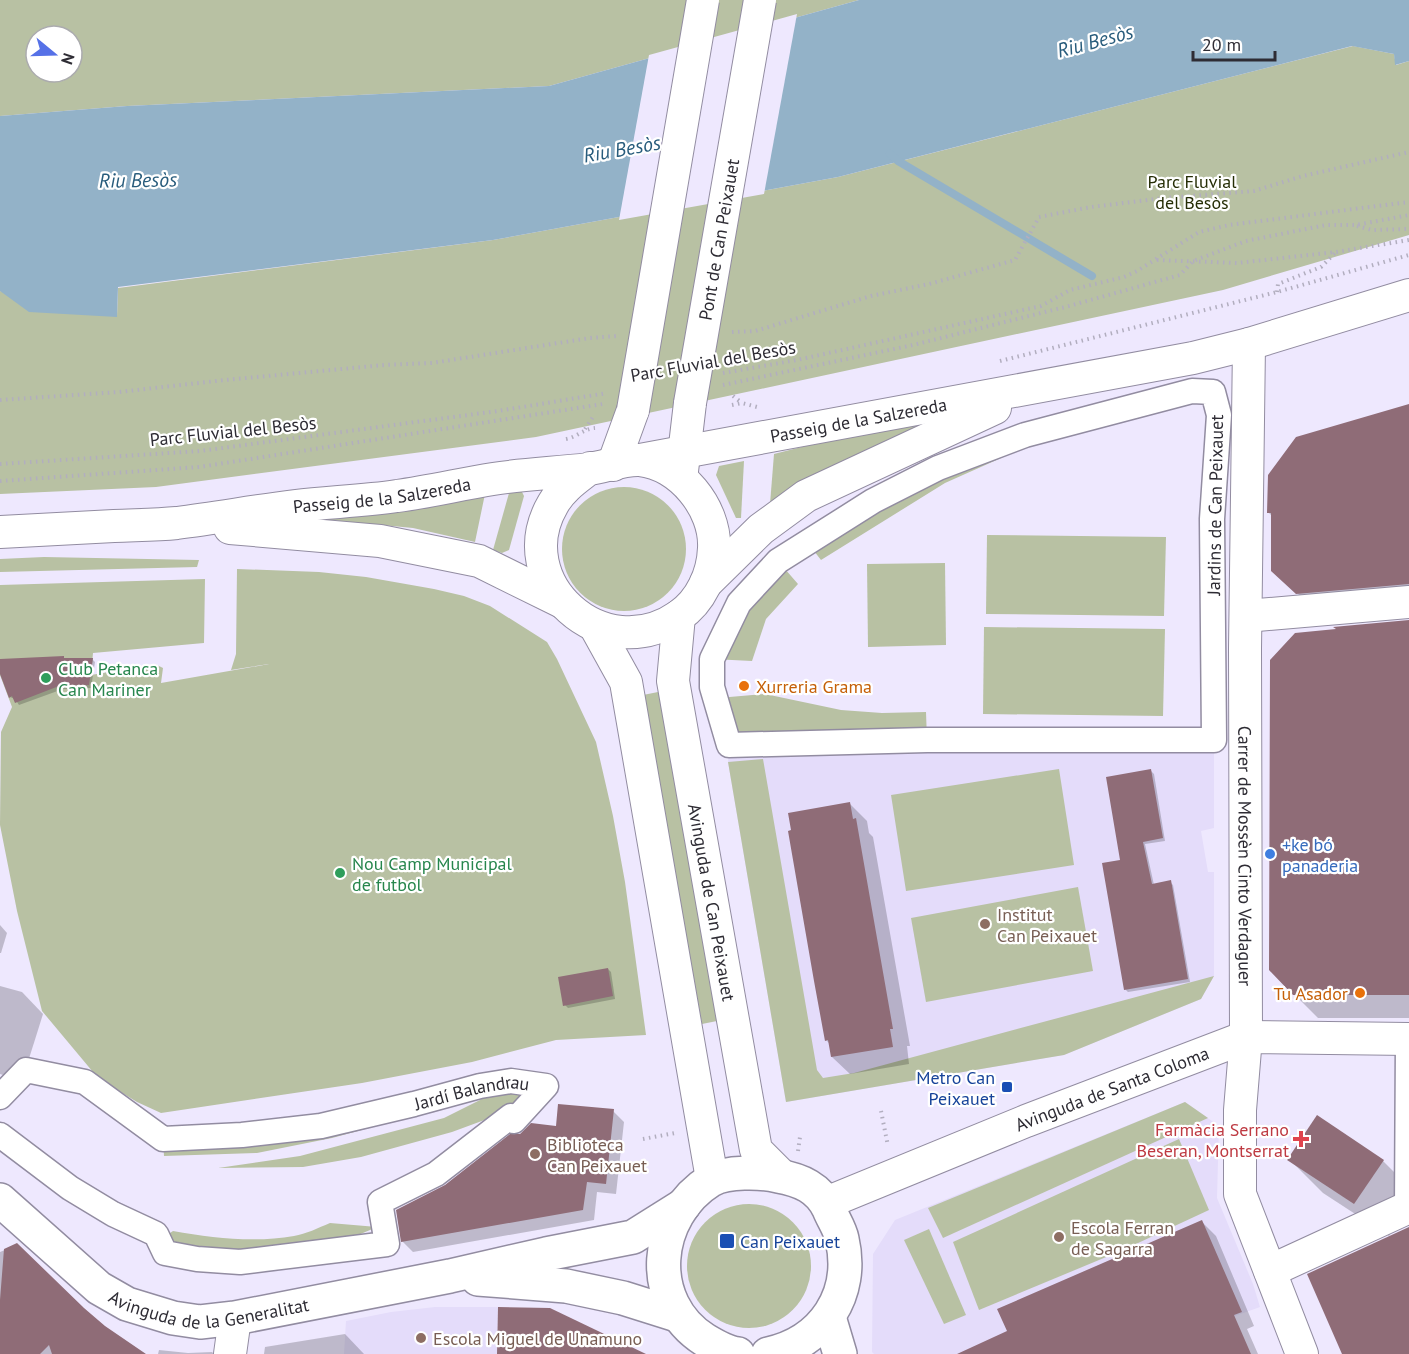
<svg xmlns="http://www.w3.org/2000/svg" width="1409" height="1354" font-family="'PT Sans',sans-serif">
<rect width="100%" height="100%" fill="#eee8fe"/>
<!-- built -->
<g fill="#e4dcfa">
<path d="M1214 740V828L1201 831 1208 872H1214V976L1201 999 1064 1055 786 1102 728 762 729 745Z"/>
<path d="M1185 1102 1219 1126 1217 1198 1253 1284 1260 1307 1210 1325 957 1354H874L872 1352 873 1254 895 1220Z"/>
<path d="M435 1307H498L497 1354H344L346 1321 391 1312Z"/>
</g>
<!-- green -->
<g fill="#b8c1a3" fill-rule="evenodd">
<path d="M0 0H859L549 86 127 106 0 116ZM36 36H72V72H36Z"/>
<path d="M1353 46 1394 54 1396 65 1409 61V235L1223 290 536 437 156 487 0 494V291L117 316 118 288 493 240 838 177Z"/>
<path d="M975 403 770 504 774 454Z"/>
<path d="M1007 442 1010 454 945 483 821 560 807 542Z"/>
<path d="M744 461 741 518H736L716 475 719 466Z"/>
<circle cx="624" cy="549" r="62"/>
<path d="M514 490 522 492 524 496 509 550 502 553 493 550 509 493Z"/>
<path d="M485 494 475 542 413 528 330 520H265Z"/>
<path d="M987 535 1166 537 1164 616 986 614Z"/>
<path d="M44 557 199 560 197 567 0 572V559Z"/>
<path d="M778 561 798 584 766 619 752 661 712 659Z"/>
<path d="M945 563 946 645 868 647 867 564Z"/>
<path d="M237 569 319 572 366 577 434 589 464 596 490 606 547 642 557 659 596 742 613 816 625 882 646 1035 556 1040 472 1062 362 1083 161 1113 137 1102 98 1078 42 1011 17 911 0 825 1 732 12 707 0 675V585L205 579 204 643 93 653 91 675 155 664 163 668 161 683 269 664 231 670 236 654Z"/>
<path d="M984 627 1165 629 1163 716 983 714Z"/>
<path d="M663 691 722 1020 702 1024 643 695Z"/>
<path d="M765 694 841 710 882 713 926 712 927 740 729 745 718 698Z"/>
<path d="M763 759 817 1070 823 1078 854 1073 1214 976 1201 999 1064 1055 786 1102 728 762Z"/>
<path d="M1059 769 1074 865 906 891 891 795Z"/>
<path d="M1078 887 1093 971 926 1002 911 918Z"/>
<path d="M511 1081 546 1086 498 1115 452 1132 361 1157 303 1167 218 1168 300 1156 444 1118 480 1100Z"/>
<path d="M1185 1102 1208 1118 943 1238 928 1208Z"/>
<path d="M425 1113 332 1138 257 1153 164 1156 163 1139Z"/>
<path d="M1179 1139 1209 1210 1123 1250 979 1310 953 1242Z"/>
<circle cx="749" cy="1266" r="62"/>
<path d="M330 1223 377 1227 323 1250 197 1259 164 1237 173 1231C213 1238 254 1243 294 1236 306 1234 318 1228 330 1223Z"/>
<path d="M929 1229 966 1315 944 1324 904 1240Z"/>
</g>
<!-- water -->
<path fill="#93b2c8" d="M859 0H1409V61L1395 65 1394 54 1352 46 838 177 493 240 118 287 117 317 29 312 0 291V116L127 106 549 86Z"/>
<!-- pier -->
<path fill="#eee8fe" d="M797 14 764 194 619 220 649 55Z"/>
<!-- shadow -->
<g fill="#0003">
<path d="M1409 406V609L1321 616 1273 570V517L1269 513Z"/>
<path d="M1409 621V1018H1318L1270 970 1339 631Z"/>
<path d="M64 658 66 660 92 659 95 662 91 688 63 689 19 705 15 699 10 697 0 670V660Z"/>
<path d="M1151 771 1154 774 1165 841 1145 844 1154 885 1170 882 1173 885 1190 982 1128 992 1125 989 1121 861Z"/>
<path d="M850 804 867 821 869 833 873 837 910 1046H907L909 1064 850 1074 832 1057 830 1044 826 1040Z"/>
<path d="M0 925 7 933 1 953H0Z"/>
<path d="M608 969 611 972 615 999 568 1008 565 1005Z"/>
<path d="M0 986 22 992 43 1014 22 1081 0 1074Z"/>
<path d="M613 1111 624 1122 616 1194 597 1192 594 1220 413 1252 402 1241 557 1127Z"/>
<path d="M1289 1159 1383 1161 1409 1187V1206L1389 1236 1323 1193Z"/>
<path d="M1202 1222 1216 1236 1254 1326 1247 1329 1258 1354H979L1009 1331Z"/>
<path d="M17 1245 83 1309 138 1354H0V1252Z"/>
<path d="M345 1334 364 1354H264L265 1347Z"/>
<path d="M159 1350 188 1353 212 1352 214 1354H158Z"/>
</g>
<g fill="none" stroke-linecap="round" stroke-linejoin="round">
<!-- stream -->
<path stroke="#93b2c8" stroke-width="8" d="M890 154 898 161 1092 276"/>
</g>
<!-- building -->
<g fill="#8f6c77">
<path d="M1409 404V584L1296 594 1271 571V513H1267L1268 475 1296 437Z"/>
<path d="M1409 620V995H1293L1269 970 1270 660 1295 633 1336 629 1333 627Z"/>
<path d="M64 656V658H93L89 685 59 686 15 703 12 696 9 698 0 674V659Z"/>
<path d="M1151 769 1163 838 1143 842 1152 884 1171 880 1188 979 1124 990 1102 863 1120 860 1106 777Z"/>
<path d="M850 802 853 819 856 818 874 921 893 1029H890L893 1047 831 1057 828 1040 825 1041 814 981 788 831 791 830 788 813Z"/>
<path d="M608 968 613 996 563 1006 558 977Z"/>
<path d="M558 1104 614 1109 606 1184 587 1182 583 1210 401 1242 396 1210 445 1185 510 1134H520L531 1123 556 1126Z"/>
<path d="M1317 1115 1384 1160 1354 1204 1287 1160Z"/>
<path d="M1202 1220 1242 1312 1234 1315 1251 1354H957L1007 1331 997 1309Z"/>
<path d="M1409 1227V1354H1342L1307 1274Z"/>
<path d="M17 1243 84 1308 105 1326 146 1354H52L49 1345 40 1354H0V1300L4 1249Z"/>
<path d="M498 1307 550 1308 646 1354H497Z"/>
</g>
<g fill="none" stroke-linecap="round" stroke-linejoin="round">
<!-- pedestrian casing -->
<g stroke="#928ca1" stroke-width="27">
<g id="pedestrian">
<path d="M1192 391 1213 392 1219 415 1212 519 1214 740H927L729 745 712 687V659L739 603 778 561 873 501 938 468 1025 435Z"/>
<path id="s1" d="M0 1097 26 1070 85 1082 163 1139 242 1135 321 1126 414 1104 480 1086 511 1081 546 1086 514 1121 511 1116 436 1174 380 1202 387 1244 240 1262 197 1259 165 1253 156 1234 113 1214 70 1188 0 1135"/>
<path d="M1407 1208 1408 1039"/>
</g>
</g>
<!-- minor casing -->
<g stroke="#928ca1" stroke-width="34">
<g id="minor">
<path id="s2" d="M1249 344 1245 649 1246 1037 1240 1110V1194L1302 1354"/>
<path id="s3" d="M640 460 1193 358 1249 344 1409 295"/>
<path d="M613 465 633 410"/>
<path d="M682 471 690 403"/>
<path d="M230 528 380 541 479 561 562 602"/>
<path id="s4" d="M0 532C38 530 76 528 114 526 135 525 156 525 177 523 216 518 256 511 295 506 329 502 364 501 397 496 429 492 461 484 493 479 525 474 557 473 589 469 605 467 624 459 640 460 680 464 716 508 714 548 713 574 701 601 679 616 603 669 507 582 553 504 562 488 576 479 590 468"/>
<path d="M706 583 761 529 806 496 995 408"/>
<path id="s5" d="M679 616 673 681 756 1150 783 1177"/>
<path d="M1246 616 1409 602"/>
<path d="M595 626 626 682 712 1179"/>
<path id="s6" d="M826 1203 1026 1121 1246 1037 1409 1039"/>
<path d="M1270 1271 1407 1208 1409 1209"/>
<path d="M230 1354 235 1318"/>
</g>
</g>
<!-- tertiary casing -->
<g stroke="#928ca1" stroke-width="36">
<g id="tertiary">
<path id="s7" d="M0 1200 99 1288 127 1304 173 1318 200 1322 235 1318 450 1276 546 1254 633 1237 684 1205"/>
<path d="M478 1279 566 1286 623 1298 677 1315"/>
<path d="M829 1317 840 1354"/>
<path d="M738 1354C727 1353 715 1346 705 1340 645 1302 653 1216 711 1180 727 1171 761 1172 778 1176 801 1180 819 1188 829 1209 833 1219 840 1229 842 1239 855 1295 823 1342 768 1354"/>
</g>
</g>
<!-- path -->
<g stroke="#b2aebf" stroke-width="4" stroke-dasharray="1.5 4.5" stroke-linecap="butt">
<path d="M1357 226 1372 230 1409 229"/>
<path d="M1157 260 1237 263 1336 252 1409 240"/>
<path d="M1277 292 1278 284 1321 267 1335 253"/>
<path d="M732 332 755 331 871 296 929 284 1015 260 1039 217 1091 207 1164 198 1254 191 1303 176 1409 152"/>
<path d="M1000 361 1277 292 1409 255"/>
<path d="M723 373 797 360 1041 306 1070 290 1124 277 1137 271 1199 232 1229 225 1409 202"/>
<path d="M723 385 913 345 1069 306 1180 275 1193 261 1246 241 1326 225H1356L1409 215"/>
<path d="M733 396 742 403"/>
<path d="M0 400 119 392 225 380 384 365 432 363 590 338 616 336"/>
<path d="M732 405 742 403 757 407"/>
<path d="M585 429 593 417"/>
<path d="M566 439C577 437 583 429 595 428"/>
<path d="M0 464 200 451 498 411 607 393"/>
<path d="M0 481 199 467 603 404"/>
<path d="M881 1111 888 1146"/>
<path d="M643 1139 675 1133"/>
<path d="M798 1151 800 1137"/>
</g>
<!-- pedestrian -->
<use href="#pedestrian" stroke="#fff" stroke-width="24"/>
<!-- minor -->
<use href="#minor" stroke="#fff" stroke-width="32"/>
<!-- tertiary -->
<use href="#tertiary" stroke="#fff" stroke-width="33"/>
<!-- minor-bridge casing -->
<g stroke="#928ca1" stroke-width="34" stroke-linecap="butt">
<g id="minor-bridge">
<path id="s8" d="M690 403 760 0"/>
<path d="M633 410 703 0"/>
</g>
</g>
<!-- minor-bridge -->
<use href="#minor-bridge" stroke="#fff" stroke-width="32"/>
</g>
<!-- markers -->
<g fill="#2e9e5b" stroke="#fff" stroke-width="2">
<circle cx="46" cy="678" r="6"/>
<circle cx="340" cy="873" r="6"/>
</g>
<g fill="#e8710a" stroke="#fff" stroke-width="2">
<circle cx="744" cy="686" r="6"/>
<circle cx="1360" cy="993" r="6"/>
</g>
<circle fill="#3f7fe0" stroke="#fff" stroke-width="2" cx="1270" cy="854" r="6"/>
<g fill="#8d6e63" stroke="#fff" stroke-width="2">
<circle cx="985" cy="924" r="6"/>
<circle cx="535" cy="1154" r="6"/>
<circle cx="1059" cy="1237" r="6"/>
<circle cx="421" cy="1338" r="6"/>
</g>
<g fill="#1a4fb4" stroke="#fff" stroke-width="2">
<rect x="1001" y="1081" width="12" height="12" rx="3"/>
<rect x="719" y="1233" width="16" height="16" rx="3"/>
</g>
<path fill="#e0444e" stroke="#fff" stroke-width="2" d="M1298 1130h6v6h6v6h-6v6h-6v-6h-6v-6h6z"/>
<g text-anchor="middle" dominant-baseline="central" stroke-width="4.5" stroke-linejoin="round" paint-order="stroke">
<!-- park labels -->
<g font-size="18" fill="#252d05" stroke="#fff">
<text x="1192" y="181">Parc Fluvial<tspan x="1192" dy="21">del Besòs</tspan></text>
</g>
<!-- street labels -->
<g font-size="18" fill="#2e2c34" stroke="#fff">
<text stroke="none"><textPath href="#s8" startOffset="166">Pont de Can Peixauet</textPath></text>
<text transform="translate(713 361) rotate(-10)">Parc Fluvial del Besòs</text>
<text stroke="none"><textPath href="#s3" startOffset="222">Passeig de la Salzereda</textPath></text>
<text transform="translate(233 431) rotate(-6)">Parc Fluvial del Besòs</text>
<text stroke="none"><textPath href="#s4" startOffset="384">Passeig de la Salzereda</textPath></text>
<text transform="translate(1215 505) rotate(-89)">Jardins de Can Peixauet</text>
<text stroke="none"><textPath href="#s2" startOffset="512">Carrer de Mossèn Cinto Verdaguer</textPath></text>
<text stroke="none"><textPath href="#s5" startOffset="290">Avinguda de Can Peixauet</textPath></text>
<text stroke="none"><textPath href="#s6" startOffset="308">Avinguda de Santa Coloma</textPath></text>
<text stroke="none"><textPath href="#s1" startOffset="508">Jardí Balandrau</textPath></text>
<text stroke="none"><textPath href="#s7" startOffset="248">Avinguda de la Generalitat</textPath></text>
</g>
<!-- leisure labels -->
<g font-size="18" fill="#27864d" stroke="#fff" text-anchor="start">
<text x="58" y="668">Club Petanca<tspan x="58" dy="21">Can Mariner</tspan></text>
<text x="352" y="863">Nou Camp Municipal<tspan x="352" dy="21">de futbol</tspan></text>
</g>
<!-- food labels -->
<g font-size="18" fill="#c56008" stroke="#fff" text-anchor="start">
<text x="756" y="686">Xurreria Grama</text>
<text x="1348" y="993" text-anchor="end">Tu Asador</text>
</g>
<!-- shop labels -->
<g font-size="18" fill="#366cbe" stroke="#fff" text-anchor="start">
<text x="1282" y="844">+ke bó<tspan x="1282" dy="21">panaderia</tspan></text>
</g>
<!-- education labels -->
<g font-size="18" fill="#785e54" stroke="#fff" text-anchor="start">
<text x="997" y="914">Institut<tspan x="997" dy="21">Can Peixauet</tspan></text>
<text x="547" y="1144">Biblioteca<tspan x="547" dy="21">Can Peixauet</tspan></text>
<text x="1071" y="1227">Escola Ferran<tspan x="1071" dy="21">de Sagarra</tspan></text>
<text x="433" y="1338">Escola Miguel de Unamuno</text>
</g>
<!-- transit labels -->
<g font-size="18" fill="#164399" stroke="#fff" text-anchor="end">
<text x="995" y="1077">Metro Can<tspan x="995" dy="21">Peixauet</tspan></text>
<text x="740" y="1241" text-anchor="start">Can Peixauet</text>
</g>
<!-- health labels -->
<g font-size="18" fill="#be3a42" stroke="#fff" text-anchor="end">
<text x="1289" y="1129">Farmàcia Serrano<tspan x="1289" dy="21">Beseran, Montserrat</tspan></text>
</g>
<!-- water labels -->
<g font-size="20" font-style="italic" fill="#285c7c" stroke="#fff">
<text transform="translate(1095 41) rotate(-15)">Riu Besòs</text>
<text transform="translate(622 149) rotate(-10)">Riu Besòs</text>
<text transform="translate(138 180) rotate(-1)">Riu Besòs</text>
</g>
</g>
<!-- north arrow -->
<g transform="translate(54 54) rotate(109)"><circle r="28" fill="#ffffff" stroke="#ababae" stroke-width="1.5"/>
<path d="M0-4.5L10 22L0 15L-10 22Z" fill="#5671e7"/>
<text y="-9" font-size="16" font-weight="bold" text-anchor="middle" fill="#2e2c34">N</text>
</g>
<!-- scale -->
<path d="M1193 51v9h82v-9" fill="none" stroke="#2e2c34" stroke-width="3"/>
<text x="1202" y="51" font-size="18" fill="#2e2c34" stroke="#ffffff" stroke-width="4.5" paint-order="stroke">20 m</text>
</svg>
